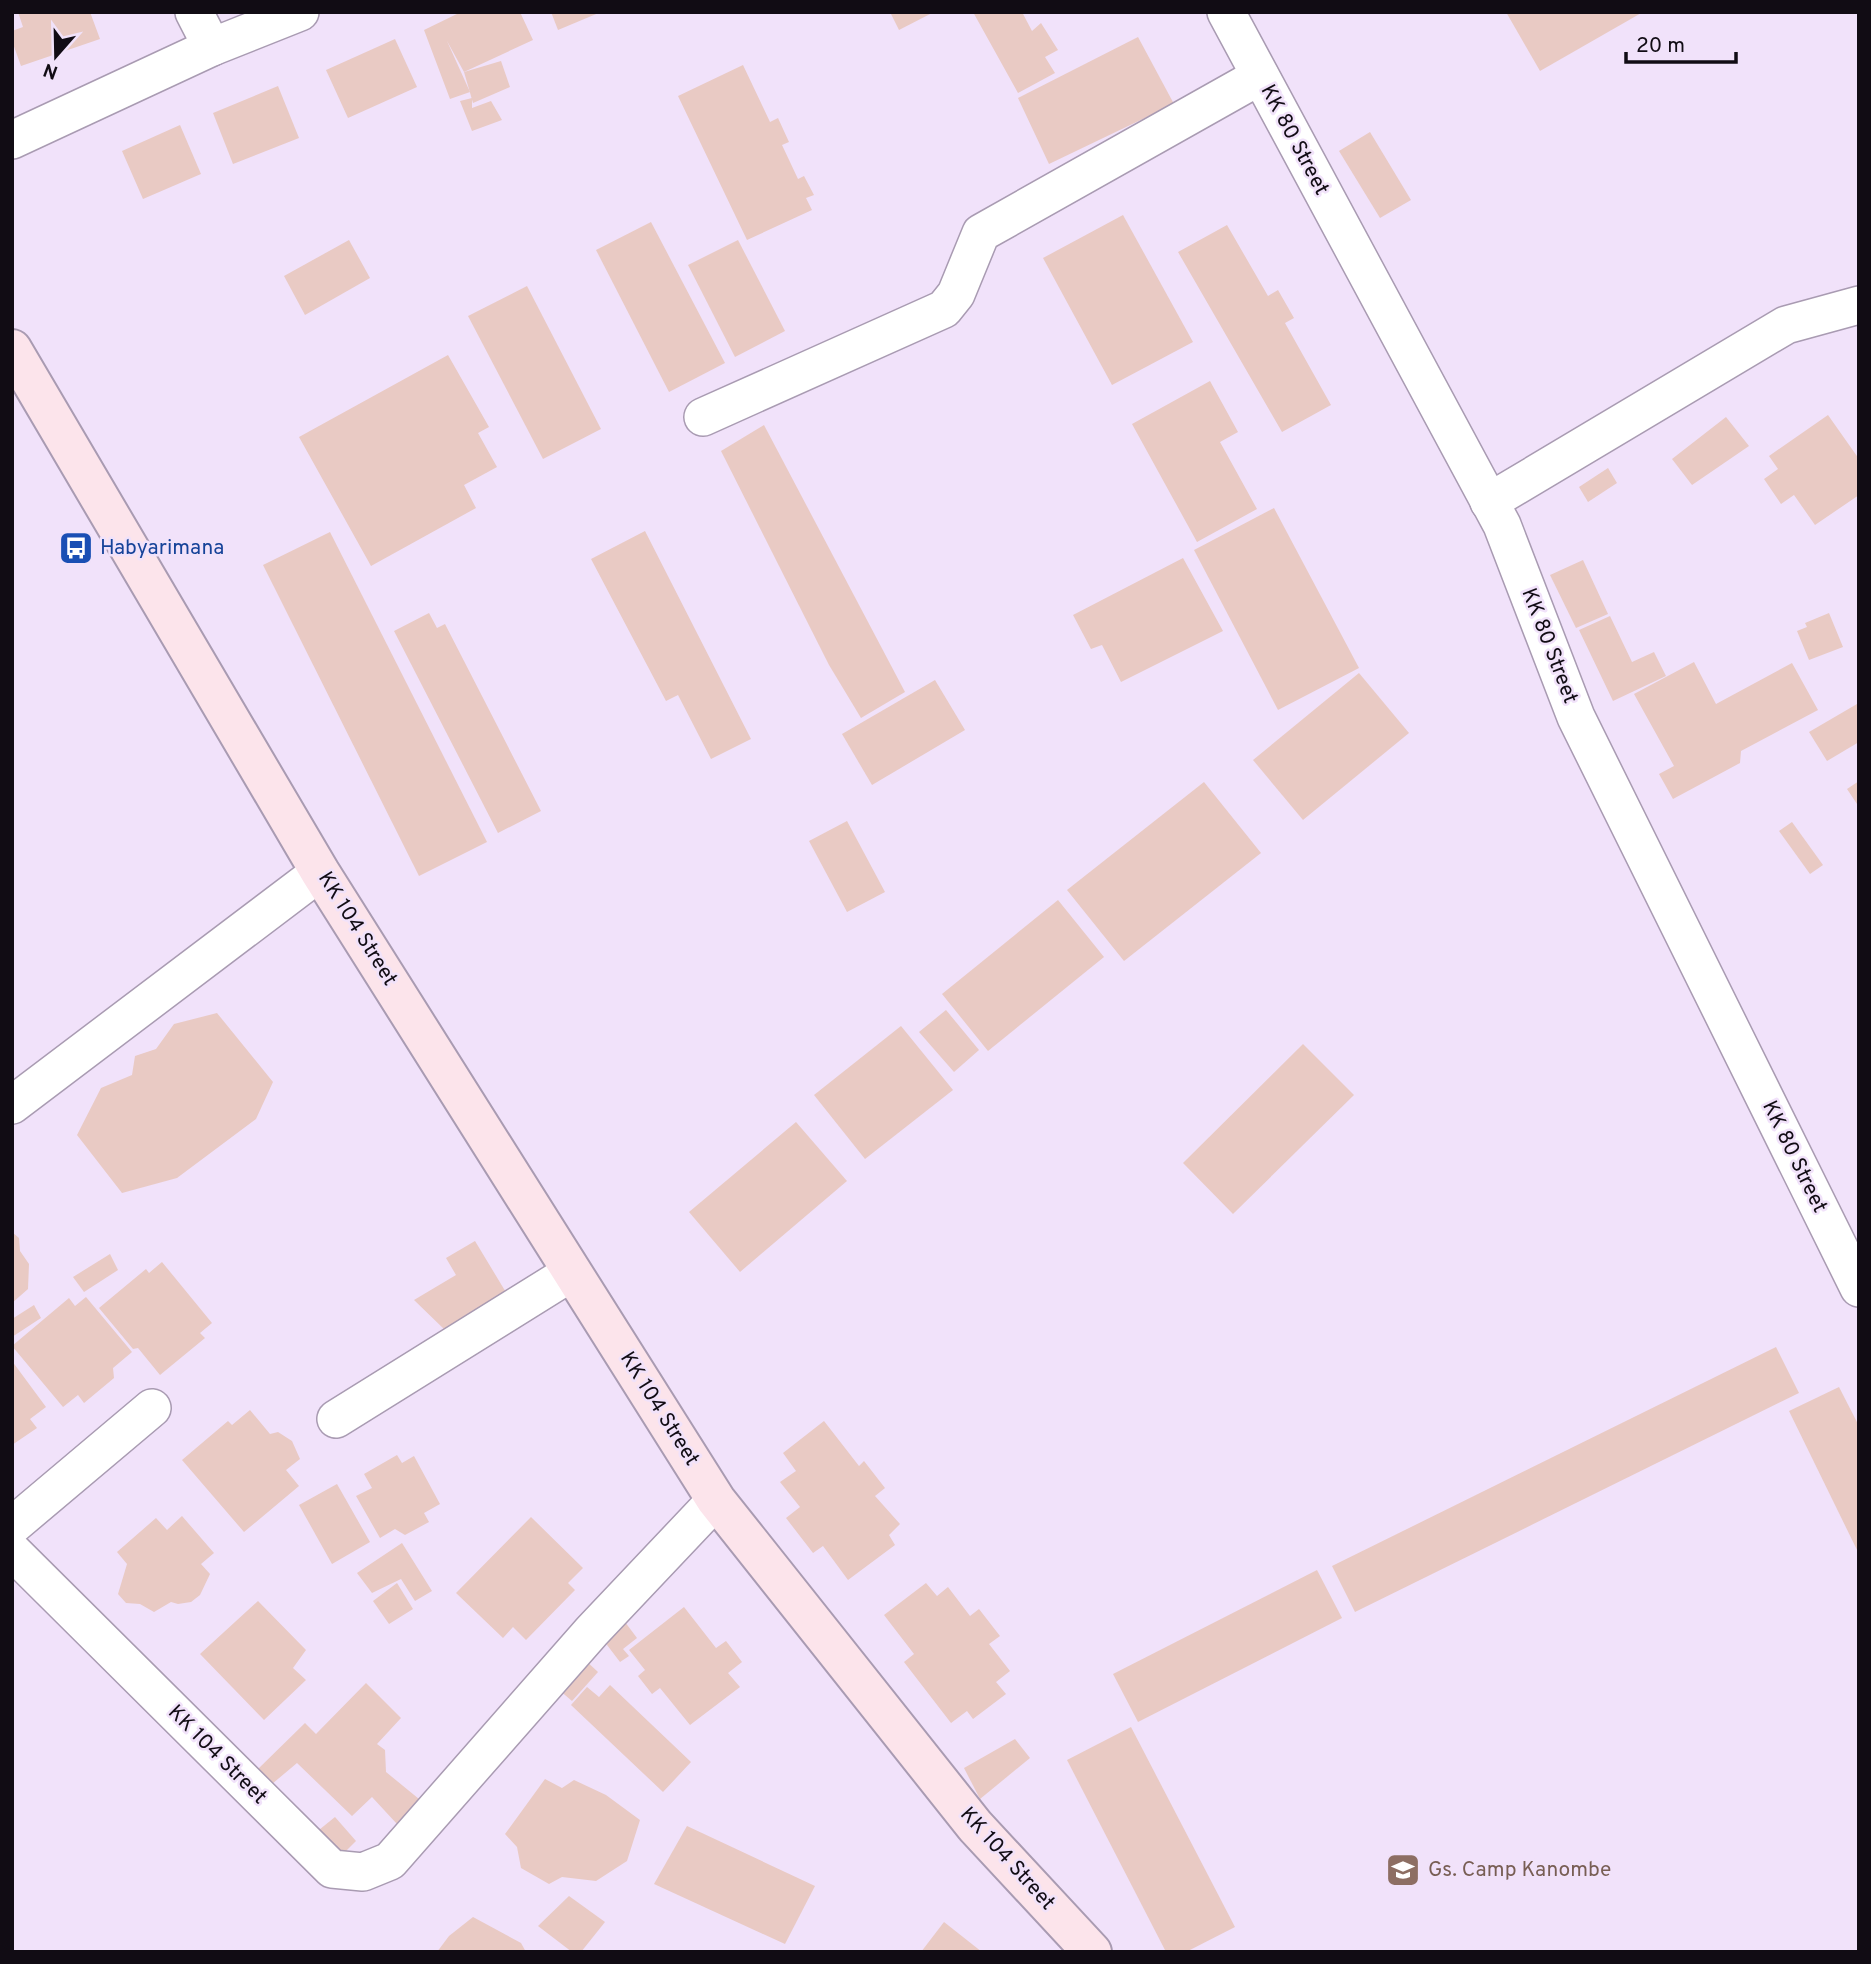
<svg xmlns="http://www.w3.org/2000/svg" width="1871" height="1964" font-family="Overpass,sans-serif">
<rect width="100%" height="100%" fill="#f1e2fa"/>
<!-- building -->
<g fill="#e9cac4">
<path d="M18 12H90L100 39 21 66 12 41V31L23 27Z"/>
<path d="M461 12H520L533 40 464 72 447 41 470 92 450 99 424 30Z"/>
<path d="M551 12H601L558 30Z"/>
<path d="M890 12H934L899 30Z"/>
<path d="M973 12H1022L1032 31 1041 23 1058 50 1045 57 1055 73 1018 93Z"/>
<path d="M1506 12H1643L1540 71Z"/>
<path d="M1138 37 1174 104 1049 164 1018 98Z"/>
<path d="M395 39 417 87 348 118 326 70Z"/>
<path d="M501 61 510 87 473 103 464 72Z"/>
<path d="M743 65 770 122 778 118 789 142 782 145 798 179 804 176 814 195 806 198 812 210 747 240 678 96Z"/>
<path d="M278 86 299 138 233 164 213 113Z"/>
<path d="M472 98V108L491 101 502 120 472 131 460 101Z"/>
<path d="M180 125 201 174 143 199 122 151Z"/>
<path d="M1370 132 1411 200 1380 218 1339 151Z"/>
<path d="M1123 215 1193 342 1112 385 1043 258Z"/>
<path d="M651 222 725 363 669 392 596 250Z"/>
<path d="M1227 225 1268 296 1278 290 1294 318 1285 323 1331 405 1282 432 1178 252Z"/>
<path d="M349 240 370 278 305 315 284 276Z"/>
<path d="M738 240 785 331 735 357 688 265Z"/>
<path d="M527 286 601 429 543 459 468 316Z"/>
<path d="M448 355 489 427 478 433 497 467 464 485 476 508 371 566 299 437Z"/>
<path d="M1210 381 1238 432 1220 442 1257 509 1197 542 1132 424Z"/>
<path d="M1828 415 1859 459V495L1815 525 1794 495 1781 504 1764 479 1778 469 1769 456Z"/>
<path d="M1726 417 1749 446 1692 485 1672 459Z"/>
<path d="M764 425 905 692 861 718 829 665 721 451Z"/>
<path d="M1608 468 1617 483 1588 502 1579 487Z"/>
<path d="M1274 508 1359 668 1278 710 1194 550Z"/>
<path d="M645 531 751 739 711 759 678 695 666 701 591 559Z"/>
<path d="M330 532 487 842 419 876 263 565Z"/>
<path d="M1183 558 1223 631 1121 682 1102 645 1091 649 1073 615Z"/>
<path d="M1583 560 1608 614 1576 628 1550 575Z"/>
<path d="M429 613 437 628 445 624 541 811 498 833 394 631Z"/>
<path d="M1829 613 1843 647 1809 660 1797 631 1807 627 1805 623Z"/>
<path d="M1610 616 1632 662 1654 652 1666 676 1613 701 1579 630Z"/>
<path d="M1694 662 1716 704 1792 663 1818 710 1741 751 1740 763 1673 799 1659 774 1674 766 1634 694Z"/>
<path d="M1359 673 1409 733 1303 820 1253 760Z"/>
<path d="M935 680 965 730 872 785 842 734Z"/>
<path d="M1857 704 1859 742 1827 761 1809 732Z"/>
<path d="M1859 781V807L1847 789Z"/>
<path d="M1204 782 1261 853 1124 961 1067 890Z"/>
<path d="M847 821 885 892 847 912 809 841Z"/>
<path d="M1792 822 1823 865 1810 874 1779 831Z"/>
<path d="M1058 900 1104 957 988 1051 942 994Z"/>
<path d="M946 1010 979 1050 954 1072 919 1032Z"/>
<path d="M217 1013 273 1082 256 1119 177 1178 122 1193 77 1135 101 1088 132 1075 135 1056 156 1049 174 1024Z"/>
<path d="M901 1026 953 1090 865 1159 814 1095Z"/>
<path d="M1303 1044 1354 1095 1233 1214 1183 1163Z"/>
<path d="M796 1122 847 1181 740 1272 689 1212Z"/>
<path d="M12 1232 19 1238 20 1251 29 1264 28 1289 12 1303Z"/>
<path d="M475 1241 507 1294 445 1330 414 1300 456 1275 446 1258Z"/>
<path d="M110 1254 118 1270 84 1292 73 1277Z"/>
<path d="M162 1262 212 1323 200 1333 205 1338 160 1375 138 1348 133 1349 99 1308 146 1269 149 1273Z"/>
<path d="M86 1297 132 1352 113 1368 114 1378 84 1403 78 1395 63 1407 12 1346 69 1298 75 1306Z"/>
<path d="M34 1305 41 1318 12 1337V1319Z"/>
<path d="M1776 1347 1799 1393 1355 1612 1332 1566Z"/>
<path d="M12 1361 46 1407 30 1419 37 1428 12 1445Z"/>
<path d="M1839 1387 1859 1426V1554L1789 1411Z"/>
<path d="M250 1410 270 1434 278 1432 292 1441 300 1459 286 1470 299 1486 244 1532 182 1460 228 1421 232 1425Z"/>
<path d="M824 1421 859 1466 864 1461 885 1488 875 1496 900 1524 889 1535 895 1545 848 1580 823 1546 813 1553 786 1518 800 1507 780 1482 796 1471 783 1453Z"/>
<path d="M397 1455 402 1463 414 1456 440 1504 424 1513 429 1522 405 1535 395 1529 380 1538 356 1496 372 1488 364 1474Z"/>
<path d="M337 1484 370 1542 332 1564 299 1505Z"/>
<path d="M182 1516 214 1553 201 1564 210 1574 200 1595 191 1602 178 1604 171 1602 154 1612 140 1604 126 1603 118 1594 127 1564 117 1552 156 1518 167 1530Z"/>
<path d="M531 1517 583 1568 568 1583 575 1590 526 1640 513 1627 503 1638 456 1593Z"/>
<path d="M402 1543 432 1591 415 1601 401 1579 372 1593 357 1573Z"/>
<path d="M1317 1570 1342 1618 1138 1722 1113 1674Z"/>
<path d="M397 1583 413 1609 389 1624 373 1601Z"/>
<path d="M926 1583 937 1596 948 1587 970 1616 979 1609 1000 1636 989 1644 1010 1671 996 1682 1006 1694 973 1719 967 1711 951 1723 904 1662 914 1654 884 1615Z"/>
<path d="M258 1601 306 1650 293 1668 306 1680 264 1720 200 1654Z"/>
<path d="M684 1607 716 1648 726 1641 742 1662 728 1673 740 1687 690 1725 660 1688 652 1694 638 1676 645 1670 629 1650Z"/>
<path d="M625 1622 637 1638 623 1649 629 1656 620 1662 604 1641Z"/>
<path d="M585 1660 598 1672 572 1701 558 1689Z"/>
<path d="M366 1683 401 1718 377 1744 385 1750 386 1772 419 1799 397 1824 372 1797 352 1816 297 1763 272 1784 257 1770 305 1723 316 1734Z"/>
<path d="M610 1685 691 1762 663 1792 571 1705 587 1687 599 1697Z"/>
<path d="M1131 1727 1235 1927 1186 1952H1166L1067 1760Z"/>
<path d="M1015 1739 1030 1758 980 1799 964 1768Z"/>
<path d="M545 1779 562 1788 574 1780 606 1795 640 1820 627 1861 596 1881 562 1877 549 1884 521 1868 517 1847 505 1834Z"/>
<path d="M335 1817 356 1841 340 1857 314 1834Z"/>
<path d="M687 1826 815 1886 785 1944 654 1884Z"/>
<path d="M569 1896 605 1922 581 1952H572L538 1926Z"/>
<path d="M473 1917 521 1943 526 1952H437L449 1936Z"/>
<path d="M944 1922 982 1952H921Z"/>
</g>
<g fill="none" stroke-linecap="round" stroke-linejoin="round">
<!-- street casing -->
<g stroke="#a99bb2" stroke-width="40">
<g id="street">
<path d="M194 12 212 47"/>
<path d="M1226 12 1502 525 1576 717 1859 1288"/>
<path d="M12 140 212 47 300 12"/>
<path d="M703 417 944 309 956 294 981 233 1260 76"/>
<path d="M1489 502 1786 325 1859 305"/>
<path d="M12 1105 320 872"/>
<path d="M336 1419 572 1272"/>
<path d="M12 1526 152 1408"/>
<path d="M12 1551 332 1869 363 1872 390 1861 592 1631 716 1500"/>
</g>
</g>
<!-- secondary casing -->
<g stroke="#a99bb2" stroke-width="42">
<path id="secondary" d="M12 349 320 872 716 1500 975 1826 1092 1952"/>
</g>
<!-- street -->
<use href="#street" stroke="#fff" stroke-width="37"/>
<!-- secondary -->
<use href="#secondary" stroke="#fce4eb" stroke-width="38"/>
</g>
<!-- icons -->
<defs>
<g id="bus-square" transform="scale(1.75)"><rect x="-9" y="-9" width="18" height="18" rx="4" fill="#1a4fb4" stroke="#f1e2fa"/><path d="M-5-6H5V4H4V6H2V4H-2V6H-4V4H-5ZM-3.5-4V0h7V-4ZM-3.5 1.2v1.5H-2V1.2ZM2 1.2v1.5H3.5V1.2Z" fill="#fff"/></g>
<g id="school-square" transform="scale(1.75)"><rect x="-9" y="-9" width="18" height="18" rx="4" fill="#8d6e63" stroke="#f1e2fa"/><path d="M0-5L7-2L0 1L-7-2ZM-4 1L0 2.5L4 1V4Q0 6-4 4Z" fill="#fff"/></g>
</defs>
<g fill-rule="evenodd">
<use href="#bus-square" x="76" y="548"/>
<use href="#school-square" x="1403" y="1870"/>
</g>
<g text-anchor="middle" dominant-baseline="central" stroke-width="5" stroke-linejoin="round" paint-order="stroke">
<!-- street labels -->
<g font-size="21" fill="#110c14" stroke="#f1e2fa">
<text transform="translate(1294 140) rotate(62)">KK 80 Street</text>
<text transform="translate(1549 646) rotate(69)">KK 80 Street</text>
<text transform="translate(357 929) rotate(58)">KK 104 Street</text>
<text transform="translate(1794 1157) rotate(64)">KK 80 Street</text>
<text transform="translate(659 1409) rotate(58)">KK 104 Street</text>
<text transform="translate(217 1755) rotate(45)">KK 104 Street</text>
<text transform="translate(1007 1859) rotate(48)">KK 104 Street</text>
</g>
<!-- transit labels -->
<g font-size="21" fill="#164399" stroke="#f1e2fa" text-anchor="start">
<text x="100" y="548">Habyarimana</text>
</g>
<!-- education labels -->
<g font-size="21" fill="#785e54" stroke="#f1e2fa" text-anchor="start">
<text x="1428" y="1870">Gs. Camp Kanombe</text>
</g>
</g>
<!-- border -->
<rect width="1871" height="1964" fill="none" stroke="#110c14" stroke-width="28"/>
<!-- north arrow -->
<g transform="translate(56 56) rotate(200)" stroke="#f1e2fa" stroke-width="5" paint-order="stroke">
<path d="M0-5L12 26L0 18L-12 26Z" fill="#110c14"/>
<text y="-10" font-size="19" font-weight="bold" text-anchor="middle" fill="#110c14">N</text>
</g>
<!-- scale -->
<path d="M1626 52v10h110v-10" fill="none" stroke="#110c14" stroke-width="3.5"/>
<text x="1636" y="52" font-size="21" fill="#110c14" stroke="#f1e2fa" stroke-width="5" paint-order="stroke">20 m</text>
</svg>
